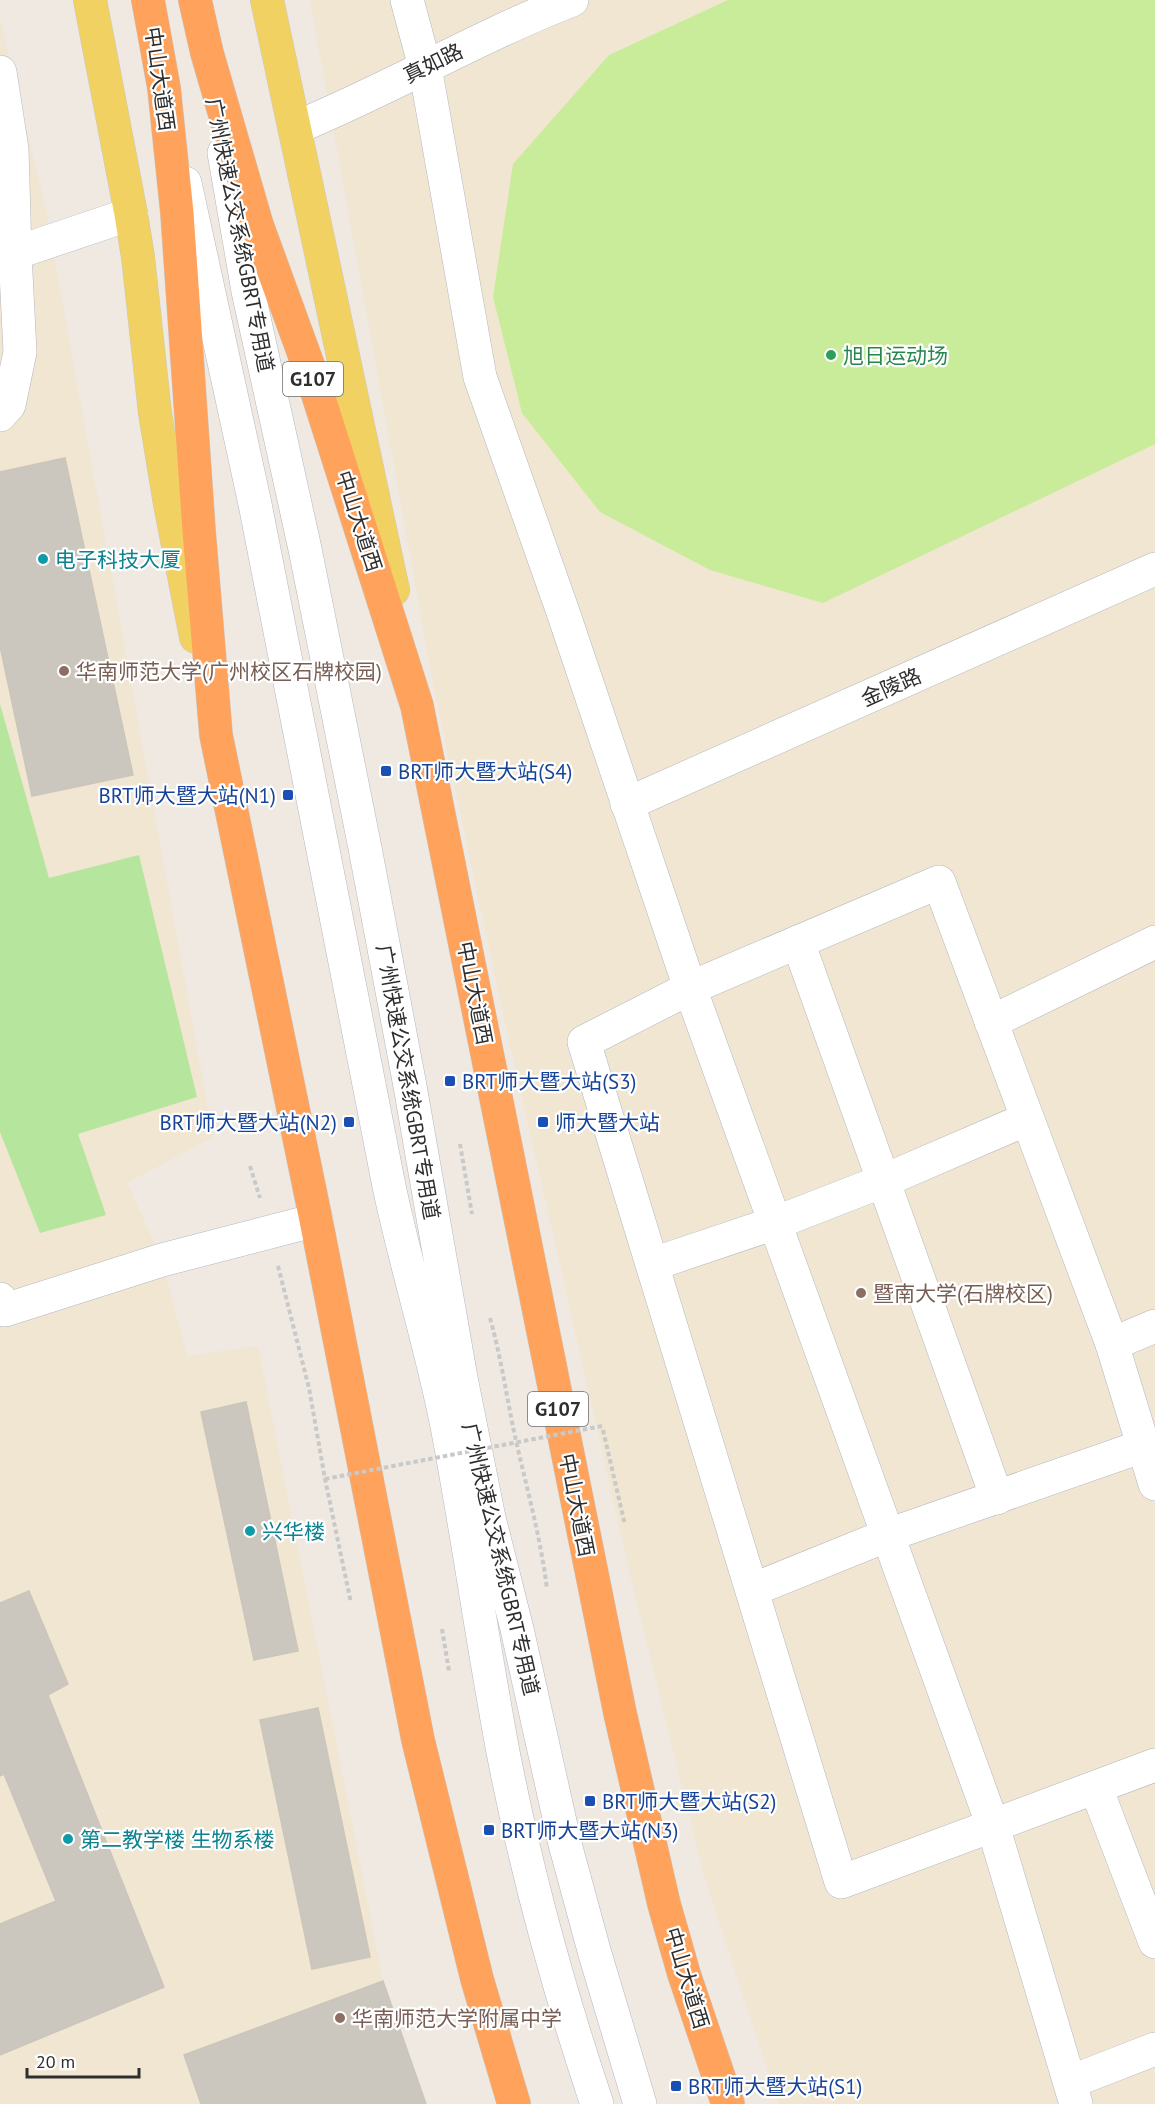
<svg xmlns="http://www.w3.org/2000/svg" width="1155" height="2104" font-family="'PT Sans','Noto Sans SC',sans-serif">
<rect width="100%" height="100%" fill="#efe9e1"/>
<!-- education -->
<g fill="#f0e6d1">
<path d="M310 0H1155V2104H779L705 1880 633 1587 500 1000 434 688Z"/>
<path d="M0 18 45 206 213 1137 127 1183 162 1260 187 1356 258 1346 383 1981 426 2104H0Z"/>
</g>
<!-- green -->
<path fill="#b6e59e" d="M0 704 49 878 139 855 197 1097 78 1134 106 1215 40 1233 0 1132Z"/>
<!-- pitch -->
<path fill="#c9ec9a" d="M728 0H1155V444L823 603 710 570 600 512 522 413 493 297 513 164 609 55Z"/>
<!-- building -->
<g fill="#cbc7bf" stroke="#cbc5ba" stroke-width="1.5">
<path d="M65 458 133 775 32 796 0 646V472Z"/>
<path d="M246 1402 298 1651 254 1660 201 1412Z"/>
<path d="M29 1591 68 1684 48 1695 164 1987 0 2055V1924L56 1901 4 1774 0 1776V1603Z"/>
<path d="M318 1708 370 1957 312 1969 260 1720Z"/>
<path d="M383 1981 426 2104H201L184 2055Z"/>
</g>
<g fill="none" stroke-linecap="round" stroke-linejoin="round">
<!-- minor casing -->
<g stroke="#b4b7c1" stroke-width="34">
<g id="minor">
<path d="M407 0 425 67 480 377 563 612 690 988 584 1042 841 1882 1155 1765"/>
<path d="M0 72 12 149 15 253 20 352 9 405 0 415"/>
<path d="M295 128C390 89 477 37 572 0"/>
<path d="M224 153 248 291 305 549 365 848 410 1086 461 1378 489 1518 517 1629 565 1844 595 1954 640 2104"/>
<path d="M185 183 255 504 389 1186C406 1267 431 1345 447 1426 468 1536 483 1647 504 1757 527 1874 559 1991 597 2104"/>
<path d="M15 253 131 214"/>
<path d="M627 804 1155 569"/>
<path d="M798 942 997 1498"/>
<path d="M991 1022 1155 942"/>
<path d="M653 1264 775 1223 883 1181 1027 1119"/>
<path d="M0 1299 5 1310 162 1260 316 1220"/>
<path d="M1112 1344 1155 1326"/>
<path d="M752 1590 888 1535 1143 1446"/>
<path d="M1096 1788 1155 1942"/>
<path d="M1070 2082 1155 2049"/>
<path d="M1076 2104 993 1826 690 988 939 882 1112 1344 1155 1484"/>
</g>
</g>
<!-- major casing -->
<g stroke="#c9c9c9" stroke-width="34">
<g id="major">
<path d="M90 0 131 214 138 257 155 413 170 504 196 637"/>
<path d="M267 0 393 590"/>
</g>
</g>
<!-- highway casing -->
<g stroke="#c9c9c9" stroke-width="34">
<g id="highway">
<path d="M148 0 164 88 177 213 199 531 216 735 316 1220 418 1740 477 1979 514 2104"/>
<path d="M195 0 207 53 257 225 311 373 417 706 620 1713 664 1904 684 1974 728 2104"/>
</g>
</g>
<!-- path -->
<g stroke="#c9c9c9" stroke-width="4" stroke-dasharray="4.5 3" stroke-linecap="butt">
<path d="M460 1144 472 1214"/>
<path d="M250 1166 260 1198"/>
<path d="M278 1266 309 1388 325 1479 351 1603"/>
<path d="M490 1318C502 1360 507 1402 517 1445 528 1493 541 1540 547 1589"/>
<path d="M603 1430 625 1525"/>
<path d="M442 1629 449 1671"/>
</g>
<!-- minor -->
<use href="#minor" stroke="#fff" stroke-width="33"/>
<!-- major -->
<use href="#major" stroke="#f2d163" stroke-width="33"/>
<!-- highway -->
<use href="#highway" stroke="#ffa35c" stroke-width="33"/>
<!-- path-bridge -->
<path stroke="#c9c9c9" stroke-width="4" stroke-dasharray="4.5 3" stroke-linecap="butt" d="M325 1479 602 1426"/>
</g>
<!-- markers -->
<circle fill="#2e9e5b" stroke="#fff" stroke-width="2" cx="831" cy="355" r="6"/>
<g fill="#0f9aa8" stroke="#fff" stroke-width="2">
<circle cx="43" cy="559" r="6"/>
<circle cx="250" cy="1531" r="6"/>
<circle cx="68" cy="1839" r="6"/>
</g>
<g fill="#8d6e63" stroke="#fff" stroke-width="2">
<circle cx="64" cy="671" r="6"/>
<circle cx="861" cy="1293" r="6"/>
<circle cx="340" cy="2018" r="6"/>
</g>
<g fill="#1a4fb4" stroke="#fff" stroke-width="2">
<rect x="380" y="765" width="12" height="12" rx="3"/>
<rect x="282" y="789" width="12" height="12" rx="3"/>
<rect x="444" y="1075" width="12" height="12" rx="3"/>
<rect x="343" y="1116" width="12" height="12" rx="3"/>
<rect x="537" y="1116" width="12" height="12" rx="3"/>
<rect x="584" y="1795" width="12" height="12" rx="3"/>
<rect x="483" y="1824" width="12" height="12" rx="3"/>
<rect x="670" y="2080" width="12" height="12" rx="3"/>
</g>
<g text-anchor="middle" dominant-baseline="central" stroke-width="4.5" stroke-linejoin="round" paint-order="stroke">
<!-- shield labels -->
<g fill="#fff" stroke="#6d6d6d" stroke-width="1.5">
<rect x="283" y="362" width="60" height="34" rx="4.5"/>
<rect x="528" y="1392" width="60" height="34" rx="4.5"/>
</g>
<g font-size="20" font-weight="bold" fill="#2e2e2e">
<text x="313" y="379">G107</text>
<text x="558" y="1409">G107</text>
</g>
<!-- street labels -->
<g font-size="21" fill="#2e2e2e" stroke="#fff">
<text transform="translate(433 63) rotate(-26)">真如路</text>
<text transform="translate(160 79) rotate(82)">中山大道西</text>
<text transform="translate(240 235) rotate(79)">广州快速公交系统GBRT专用道</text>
<text transform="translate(359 521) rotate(72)">中山大道西</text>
<text transform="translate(891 687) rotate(-24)">金陵路</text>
<text transform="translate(475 993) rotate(79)">中山大道西</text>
<text transform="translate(408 1082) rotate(80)">广州快速公交系统GBRT专用道</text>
<text transform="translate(577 1505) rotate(79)">中山大道西</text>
<text transform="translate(501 1559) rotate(77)">广州快速公交系统GBRT专用道</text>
<text transform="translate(687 1978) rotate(73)">中山大道西</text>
</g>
<!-- leisure labels -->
<g font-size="21" fill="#27864d" stroke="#fff" text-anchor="start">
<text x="843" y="355">旭日运动场</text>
</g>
<!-- culture labels -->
<g font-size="21" fill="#0d838f" stroke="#fff" text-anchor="start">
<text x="55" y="559">电子科技大厦</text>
<text x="262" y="1531">兴华楼</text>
<text x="80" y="1839">第二教学楼 生物系楼</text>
</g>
<!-- education labels -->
<g font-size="21" fill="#785e54" stroke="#fff" text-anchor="start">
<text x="76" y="671">华南师范大学(广州校区石牌校园)</text>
<text x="873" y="1293">暨南大学(石牌校区)</text>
<text x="352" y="2018">华南师范大学附属中学</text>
</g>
<!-- transit labels -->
<g font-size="21" fill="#164399" stroke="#fff" text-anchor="start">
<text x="398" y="771">BRT师大暨大站(S4)</text>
<text x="276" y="795" text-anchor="end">BRT师大暨大站(N1)</text>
<text x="462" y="1081">BRT师大暨大站(S3)</text>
<text x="337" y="1122" text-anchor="end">BRT师大暨大站(N2)</text>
<text x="555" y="1122">师大暨大站</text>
<text x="602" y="1801">BRT师大暨大站(S2)</text>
<text x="501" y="1830">BRT师大暨大站(N3)</text>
<text x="688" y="2086">BRT师大暨大站(S1)</text>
</g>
</g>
<!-- scale -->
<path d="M27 2068v9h112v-9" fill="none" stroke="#2e2e2e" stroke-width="3"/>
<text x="36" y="2068" font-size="18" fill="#2e2e2e" stroke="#ffffff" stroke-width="4.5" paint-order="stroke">20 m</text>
</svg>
